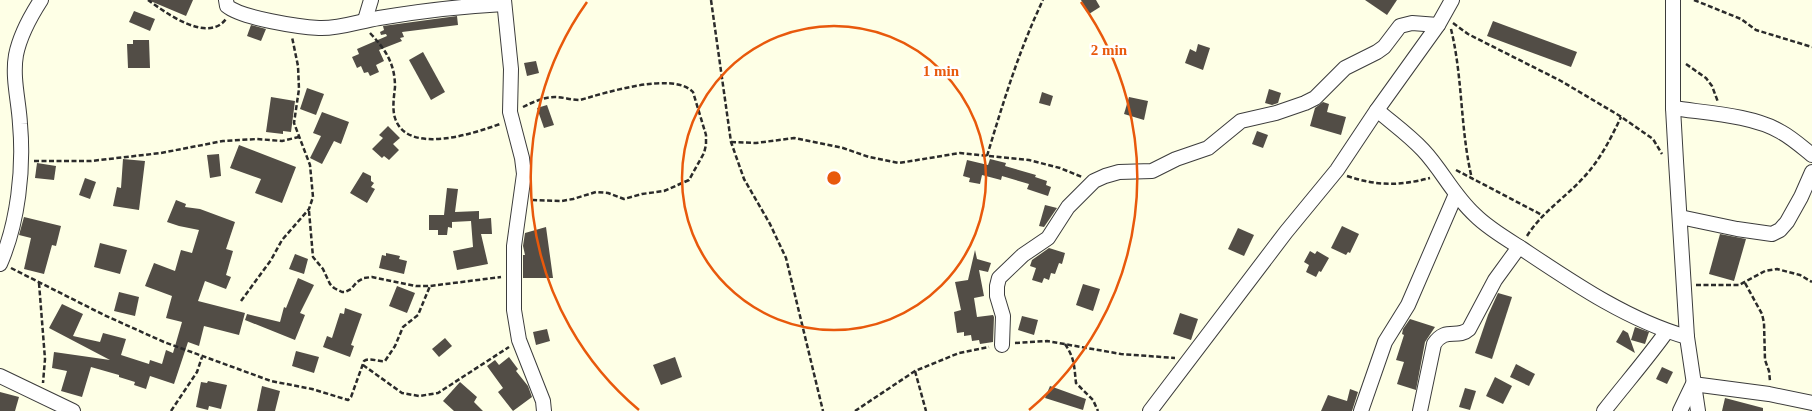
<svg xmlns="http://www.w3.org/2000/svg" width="1812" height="411" font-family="'Times New Roman',serif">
<rect width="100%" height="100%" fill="#feffe6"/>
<!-- building -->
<g fill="#524d46">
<path d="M148 0H193L186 16Z"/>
<path d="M1081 0H1096L1100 7 1089 14Z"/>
<path d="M1365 0H1397L1387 15Z"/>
<path d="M134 11 155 19 150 31 129 22Z"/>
<path d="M457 16 458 25 402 32 404 37 400 38 402 41 379 50 384 61 376 65 379 72 370 76 368 72 364 73 361 66 357 68 352 57 359 54 357 49 387 36 386 34 381 35 380 32 384 30 383 26Z"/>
<path d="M1493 21 1577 52 1571 67 1487 36Z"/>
<path d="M251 25 266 29 261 41 247 36Z"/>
<path d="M133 40H149L150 68H128L127 44H133Z"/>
<path d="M1198 44 1210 48 1203 70 1185 63 1190 49 1196 52Z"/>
<path d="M423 52 445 92 431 100 409 60Z"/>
<path d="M536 61 539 73 527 76 524 63Z"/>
<path d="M307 88 324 94 316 115 300 109Z"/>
<path d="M1269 89 1281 93 1278 103 1272 105 1265 103Z"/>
<path d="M1042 92 1053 96 1050 106 1039 103Z"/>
<path d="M271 97 295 101 291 132 283 131V134L266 132Z"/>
<path d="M1129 97 1148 101 1144 120 1124 114Z"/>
<path d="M1323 102 1329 104 1327 112 1346 117 1341 135 1310 126 1315 108Z"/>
<path d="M547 105 554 125 544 128 537 108Z"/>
<path d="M322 112 349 122 341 144 334 141 322 164 310 158 321 136 313 133Z"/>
<path d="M388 126 400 138 393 144 399 150 389 160 384 156 382 158 372 149 383 138 379 135Z"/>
<path d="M1257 131 1268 135 1263 148 1252 144Z"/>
<path d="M239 145 296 167 282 203 255 193 261 179 230 168Z"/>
<path d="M219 154 221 176 210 178 207 155Z"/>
<path d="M123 159 145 161 139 210 113 206 117 187 121 188Z"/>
<path d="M990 159 1006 163 1005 166 1036 175 1035 177 1047 181 1046 185 1051 187 1048 196 1027 189 1029 184 1002 176 1001 180 982 175 980 184 969 182 970 178 963 176 967 160 988 165Z"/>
<path d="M37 163 56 166 54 180 35 178Z"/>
<path d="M363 172 371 176V181L374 183 371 187 375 189 367 203 350 193Z"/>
<path d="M85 178 96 182 90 199 79 195Z"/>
<path d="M447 188 458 189 455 212 479 211V219L491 218 492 234H481L488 264 457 270 453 251 473 247 471 221 452 222V228L448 227 447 235H438V230H429V215H444Z"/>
<path d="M176 200 186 204 185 207 200 209 235 222 226 249 233 251 226 275 231 277 226 289 205 281 198 301 245 313 239 335 204 326 199 346 188 342 174 384 150 376 146 389 134 385 135 382 119 377V375L91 367 82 397 61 391 67 371 52 368 54 352 110 360 49 328 62 304 83 314 73 336 100 342 103 333 126 339 121 355 149 364 150 360 162 364 166 350 173 353 182 322 166 318 172 296 145 286 154 263 175 271 181 250 192 253 199 230 179 226 167 222Z"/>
<path d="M1045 205 1057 208 1044 227 1039 226Z"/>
<path d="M24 217 61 226 56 246 52 245 44 274 24 269 31 238 19 235Z"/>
<path d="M1342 226 1359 234 1350 253 1348 252 1346 255 1331 248Z"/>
<path d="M546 227 553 278H523V255H525L523 246 525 233Z"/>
<path d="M1238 228 1254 235 1244 256 1228 249Z"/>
<path d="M1720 234 1746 239 1734 281 1709 274Z"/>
<path d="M100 243 127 250 120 274 94 267Z"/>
<path d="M1049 248 1065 253 1062 264 1059 263 1055 274 1051 273 1049 280 1044 278 1042 283 1032 280 1036 268 1030 266 1032 260Z"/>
<path d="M975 250 977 259 991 263 988 272 979 270 984 296 974 298 977 317 993 315 994 317 993 342 980 344 979 340 972 341 971 335 964 336V332L957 333 954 312 961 310 955 282 968 280Z"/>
<path d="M1310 251 1315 254 1317 251 1329 258 1321 272 1319 271 1316 277 1306 272 1309 265 1304 262Z"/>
<path d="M386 253 400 256 399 259 407 261 404 274 379 268 382 255 386 256Z"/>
<path d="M295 254 308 259 304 274 289 269Z"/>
<path d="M298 278 314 285 300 313 305 315 295 340 245 320 247 314 280 322 284 307 286 308Z"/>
<path d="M1083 284 1100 289 1093 311 1076 305Z"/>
<path d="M397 286 415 293 407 313 389 306Z"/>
<path d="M119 292 139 297 135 316 114 311Z"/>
<path d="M1498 293 1512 297 1492 359 1475 353 1488 315Z"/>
<path d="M345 308 362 314 351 345 354 346 350 357 323 347 327 336 332 338 340 313 344 314Z"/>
<path d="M1180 313 1198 319 1191 340 1173 334Z"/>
<path d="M1022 316 1038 320 1034 335 1018 330Z"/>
<path d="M1410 319 1435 327 1425 342 1416 390 1397 384 1404 362 1396 360 1404 335 1402 334 1403 329Z"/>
<path d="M1635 327 1649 332 1645 344 1631 340Z"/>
<path d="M547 329 550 341 536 345 533 332Z"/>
<path d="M1623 330 1628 333 1635 353 1616 342Z"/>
<path d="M445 338 452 346 439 357 432 349Z"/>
<path d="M296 351 319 357 314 373 292 366Z"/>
<path d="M509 357 518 369 516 371 528 386 532 397 513 411 498 392 503 388 487 366 495 360 499 365Z"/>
<path d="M675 357 682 377 661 385 653 365Z"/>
<path d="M1516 364 1535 374 1529 386 1510 377Z"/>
<path d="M1662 367 1673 372 1667 384 1656 379Z"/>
<path d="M1495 377 1512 386 1503 404 1486 396Z"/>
<path d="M208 381 227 385 221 409 209 406 208 410 196 407 201 382 207 383Z"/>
<path d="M460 382 477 397 474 402 483 411H454L443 401Z"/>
<path d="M262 386 280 391 275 411H257Z"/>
<path d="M1050 386 1086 399 1083 410 1045 398Z"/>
<path d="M1465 388 1476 391 1470 410 1459 407Z"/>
<path d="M1350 389 1358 392 1352 411H1321L1328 395 1347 401Z"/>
<path d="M0 392 19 397 15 411H0Z"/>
<path d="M1725 398 1763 408V411H1722Z"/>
</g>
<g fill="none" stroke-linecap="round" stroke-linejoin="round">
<!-- minor casing -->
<g stroke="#3c3c3c" stroke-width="16">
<g id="minor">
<path d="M226 0 227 6C241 18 299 27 319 28 339 29 360 21 379 18 421 11 462 6 504 4"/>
<path d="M504 0 511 69 510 112 522 158 524 174 514 246V310L519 340 543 401 544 411"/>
<path d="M1673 0V108L1676 161 1687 337 1698 411"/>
<path d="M365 20 371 0"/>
<path d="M1673 108C1705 113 1753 115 1781 132 1792 138 1802 147 1812 155"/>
<path d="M1377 110C1392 123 1409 135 1423 150 1442 170 1453 195 1475 215 1488 228 1505 238 1521 248 1572 282 1627 320 1687 337"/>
<path d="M1680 217 1737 229 1772 234 1780 230 1787 222 1801 197 1812 172"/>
<path d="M0 264C18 223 24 169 20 124 19 102 12 78 16 55 20 35 30 17 41 0"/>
<path d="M1002 345 1003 316 997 296V286L999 278 1023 255 1048 238 1068 207 1094 181 1105 176 1119 172 1152 171 1176 159 1208 148 1241 121 1276 113 1305 103 1315 98 1345 68 1377 52 1384 47 1400 26 1412 23 1438 25"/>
<path d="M0 376 73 411"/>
<path d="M1150 411 1286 232 1337 170 1377 110 1438 25 1452 0"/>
<path d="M1361 411 1385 342 1408 305 1456 194"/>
<path d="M1420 411 1434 344C1446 326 1457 340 1469 329L1495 280 1519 247"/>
<path d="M1604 411C1625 384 1647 359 1667 331"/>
<path d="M1680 411 1693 384 1769 394 1812 403"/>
</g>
</g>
<!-- path -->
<g stroke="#2b2b2b" stroke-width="2.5" stroke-dasharray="5 2.5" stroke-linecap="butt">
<path d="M148 0C165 12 207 44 226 19"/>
<path d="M711 0 731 142 744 179 770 224 786 258 823 411"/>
<path d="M1694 0 1741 19 1756 30 1812 47"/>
<path d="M1453 23 1468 34 1561 81 1620 116 1653 139 1662 154"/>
<path d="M1451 29C1463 78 1460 129 1472 179"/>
<path d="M370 33C386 50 395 64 395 87 394 97 392 108 395 118 407 156 475 133 500 124"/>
<path d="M1686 64 1706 78 1712 86 1718 102"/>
<path d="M523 107C533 102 544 97 555 97 563 97 571 100 580 100 605 93 673 71 693 92L706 135V145L704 153 689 180 664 191 642 194 624 199 608 193 596 192 573 199 562 201 533 200"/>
<path d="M731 142 756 143 794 138 843 148 869 157 899 163 960 153 1029 160 1060 168 1082 177"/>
<path d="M987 156C1003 103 1019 50 1043 0"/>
<path d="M34 161H91L161 153 223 141 257 139 282 141 299 137"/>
<path d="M1456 170 1542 215"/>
<path d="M1347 176C1377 186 1399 186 1430 178"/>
<path d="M309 211 313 257 323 269 330 284 334 288 342 292H345L351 289 357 282 364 278 372 277 416 286H430L501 277"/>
<path d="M1527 236C1542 212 1565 198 1584 177 1600 160 1611 138 1621 117"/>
<path d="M11 268 104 315 164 342 271 381 312 389 348 400 351 397 364 361C370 357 378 362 385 361L395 346 403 327 418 315 430 286"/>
<path d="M39 283 45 359 43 383"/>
<path d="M1745 283 1762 314 1764 323 1765 360 1769 371 1770 381"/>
<path d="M1696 285H1739L1765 271 1777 269 1800 275 1812 282"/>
<path d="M241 301 271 260 282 240 309 209 313 197 310 165 294 123 299 89 298 66 292 37"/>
<path d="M1015 343 1047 341 1121 354 1175 358"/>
<path d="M1065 344C1075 359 1074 366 1076 383L1093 400 1098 411"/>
<path d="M363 365 402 393 419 396 438 393 509 347"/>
<path d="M915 371 926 411"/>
<path d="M171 411 197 372 202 357"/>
<path d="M855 411 915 371 959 353 989 347"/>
</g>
<!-- minor -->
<use href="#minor" stroke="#fff" stroke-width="14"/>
</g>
<!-- distance rings -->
<g fill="none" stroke="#e8590c" stroke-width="2.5">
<circle cx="834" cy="178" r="152"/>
<path d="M639 410A303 303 0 0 1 587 2M1081 2A303 303 0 0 1 1029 410"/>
</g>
<circle cx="834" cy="178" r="8" fill="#e8590c" stroke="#fff" stroke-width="2.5"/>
<g font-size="15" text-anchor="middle" font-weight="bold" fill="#e8590c" stroke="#fff" stroke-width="5" stroke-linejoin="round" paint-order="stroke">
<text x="1109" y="55">2 min</text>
<text x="941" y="76">1 min</text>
</g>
</svg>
